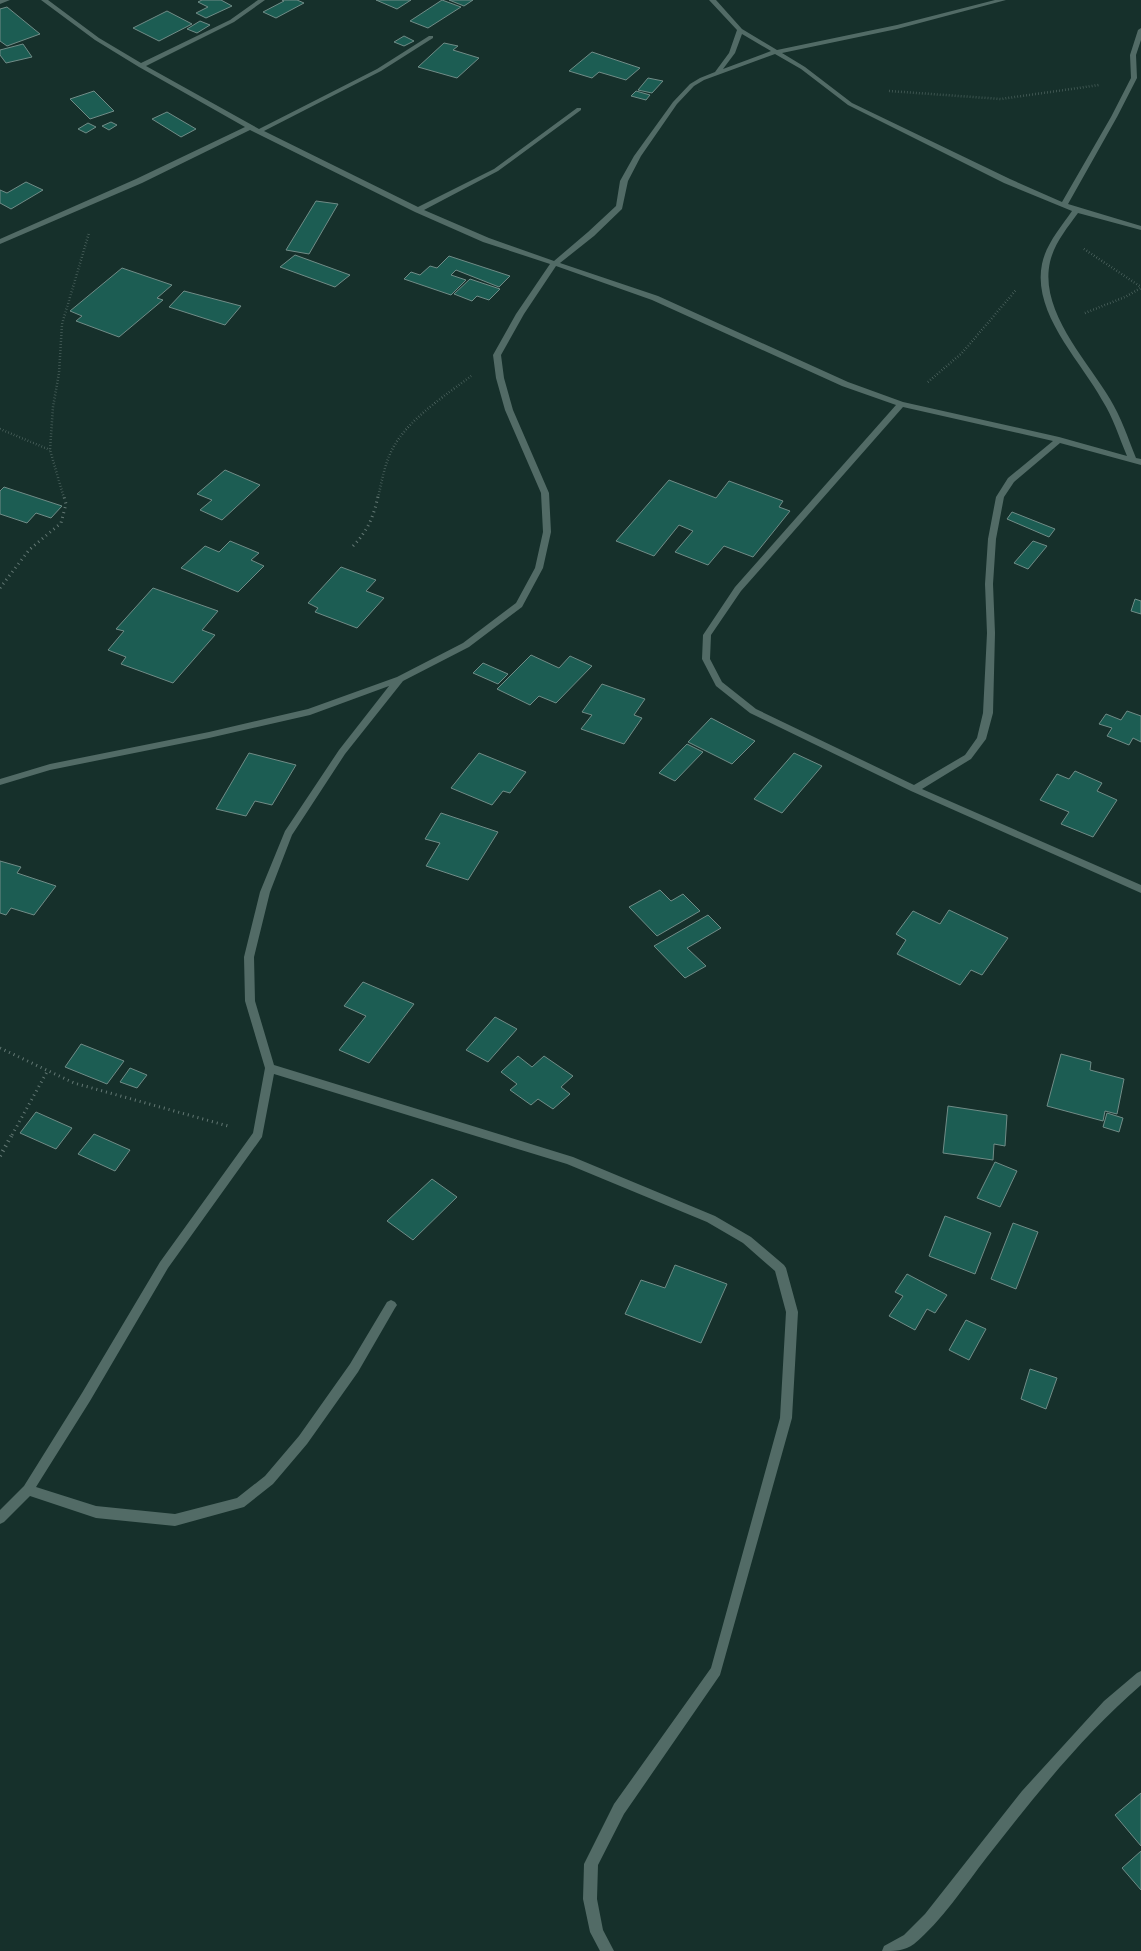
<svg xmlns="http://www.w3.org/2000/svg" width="1141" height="1951" font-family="Cabin,sans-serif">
<rect width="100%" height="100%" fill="#16302b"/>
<!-- building -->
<g fill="#1c5d53" stroke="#708c87">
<path d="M202 0H221L232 6 206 18 196 13 208 7 198 2Z"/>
<path d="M282 0H297L304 3 276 18 263 12 284 1Z"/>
<path d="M376 0H411L397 9Z"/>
<path d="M442 0 461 7 428 28 410 21Z"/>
<path d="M449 0H473L464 6Z"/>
<path d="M7 7 40 34 7 46 0 41V9Z"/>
<path d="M167 11 192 24 159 41 133 28Z"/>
<path d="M200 21 210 25 197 33 187 29Z"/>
<path d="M404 36 414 41 404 46 394 42Z"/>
<path d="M444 43 458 46 453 50 479 58 457 78 418 67Z"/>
<path d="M23 44 32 57 6 63 0 55V50Z"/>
<path d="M592 52 640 68 626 80 599 72 592 78 569 71Z"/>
<path d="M648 78 663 81 652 93 638 90Z"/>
<path d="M94 91 114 111 90 119 70 99Z"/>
<path d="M636 91 650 95 646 100 631 96Z"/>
<path d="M167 112 196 129 181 137 152 119Z"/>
<path d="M111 122 117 125 109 130 102 126Z"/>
<path d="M88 123 96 127 86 133 78 129Z"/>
<path d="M26 182 43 190 11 209 0 203V190L7 193Z"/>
<path d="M316 201 338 204 309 254 286 250Z"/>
<path d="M295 255 350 275 335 287 280 267Z"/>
<path d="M449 256 510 276 499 287 456 270 451 275 466 280 451 295 404 279 411 272 420 275 430 266 437 268Z"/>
<path d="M122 268 172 285 157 298 163 300 119 337 76 321 82 316 70 311Z"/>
<path d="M470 279 500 289 489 300 477 296 472 301 454 294Z"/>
<path d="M184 291 241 306 225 325 169 307Z"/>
<path d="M225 470 260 485 222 520 200 510 212 500 197 494Z"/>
<path d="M669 480 716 498 729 481 783 501 779 507 790 511 753 557 724 546 708 565 675 552 693 531 679 525 654 556 616 541Z"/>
<path d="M4 487 62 506 51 518 36 513 27 523 0 514V491Z"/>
<path d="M1012 512 1055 529 1049 537 1007 519Z"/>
<path d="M230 541 259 553 251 560 264 566 238 592 181 568 205 546 219 552Z"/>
<path d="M1033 541 1047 546 1028 569 1014 563Z"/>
<path d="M341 567 376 580 366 591 384 598 357 628 315 612 318 608 308 603Z"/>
<path d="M153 588 218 611 202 630 215 635 173 683 121 664 126 657 108 650 124 631 116 629Z"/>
<path d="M1135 599 1141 601V614L1131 611Z"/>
<path d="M531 655 559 668 570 656 592 666 556 703 539 696 530 705 497 689Z"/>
<path d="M483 663 508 674 498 684 473 673Z"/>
<path d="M602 684 645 699 634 715 642 718 624 744 581 729 592 715 582 712Z"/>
<path d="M1127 711 1141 716V742L1133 738 1129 745 1107 736 1112 728 1099 724 1106 714 1121 720Z"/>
<path d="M711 718 755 741 732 764 688 742Z"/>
<path d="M687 744 703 752 675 781 659 773Z"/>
<path d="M249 753 296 765 272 805 255 801 246 816 216 809Z"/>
<path d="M479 753 526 772 510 793 503 791 492 805 451 788Z"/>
<path d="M794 753 822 766 782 813 754 799Z"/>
<path d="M1075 771 1102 783 1097 791 1117 800 1093 837 1061 824 1069 812 1040 800 1057 774 1069 779Z"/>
<path d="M441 813 498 832 468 880 426 866 440 843 425 839Z"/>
<path d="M0 861 21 867 17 873 56 886 34 915 11 908 6 915 0 913Z"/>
<path d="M660 890 671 901 683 894 700 911 657 936 629 907Z"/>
<path d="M949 910 1008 938 982 975 971 970 960 985 897 954 906 940 896 934 913 911 940 924Z"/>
<path d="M708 915 721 928 687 948 706 966 685 978 654 946Z"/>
<path d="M363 982 414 1004 369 1063 339 1050 366 1016 344 1006Z"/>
<path d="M495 1017 517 1029 488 1062 466 1050Z"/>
<path d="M81 1044 124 1061 107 1084 65 1067Z"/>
<path d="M1061 1054 1091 1062 1090 1070 1124 1079 1117 1114 1105 1111 1103 1121 1047 1106Z"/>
<path d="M518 1056 532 1067 544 1056 573 1076 561 1087 570 1094 553 1109 538 1099 531 1105 510 1090 517 1084 501 1072Z"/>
<path d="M130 1068 147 1075 137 1088 120 1082Z"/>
<path d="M948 1106 1007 1115 1005 1146 994 1144 993 1160 943 1153Z"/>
<path d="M36 1112 72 1128 56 1149 20 1133Z"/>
<path d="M1107 1113 1123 1118 1119 1132 1103 1127Z"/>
<path d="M94 1134 130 1150 115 1171 78 1154Z"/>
<path d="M995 1162 1017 1171 1000 1207 977 1198Z"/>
<path d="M432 1179 457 1197 413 1240 387 1221Z"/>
<path d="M945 1216 991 1233 975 1274 929 1256Z"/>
<path d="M1013 1223 1038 1232 1016 1289 991 1279Z"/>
<path d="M675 1265 727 1284 701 1343 625 1314 641 1280 665 1288Z"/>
<path d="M907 1274 947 1295 935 1313 927 1309 915 1330 889 1316 903 1296 895 1292Z"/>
<path d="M966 1320 986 1329 969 1360 949 1350Z"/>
<path d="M1030 1369 1057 1378 1046 1409 1021 1399Z"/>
<path d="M1141 1793V1846L1115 1815Z"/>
<path d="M1141 1851V1890L1122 1868Z"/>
</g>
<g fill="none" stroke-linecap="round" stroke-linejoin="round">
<!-- path-far2 -->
<g stroke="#637874" stroke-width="2.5" stroke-dasharray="0.5 2.5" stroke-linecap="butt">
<path d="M889 91 1001 99 1099 85"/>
<path d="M1084 249 1141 287"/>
<path d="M1085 313 1125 297 1141 288"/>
<path d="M928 382 962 353 1016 290"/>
<path d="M0 429 50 450"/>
<path d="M64 498 50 450 53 407 59 373 62 324 89 233"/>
<path d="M378 498C382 480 385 462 394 446 411 417 445 396 471 376"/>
</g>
<!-- path-far1 -->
<g stroke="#637874" stroke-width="3" stroke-dasharray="1 4" stroke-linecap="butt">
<path d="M353 546C367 532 374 516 378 496"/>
<path d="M0 588 29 550 61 523 66 504 64 496"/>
<path d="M0 1048 74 1083 228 1126"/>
<path d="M12 1135 48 1070"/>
</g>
<!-- path -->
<path stroke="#637874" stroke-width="4" stroke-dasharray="1 4.5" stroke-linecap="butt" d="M0 1156 13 1133"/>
<!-- minor -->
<g fill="#526b66" fill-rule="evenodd">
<path d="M0 0H10L0 4Z"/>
<path d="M41 0H48L99 38 141 63 230 20 258 0H265L234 22 146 66 259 129 377 69 429 36H433V38L381 71 264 131 418 207 494 169 577 108H581V110L498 171 424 210 489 238 554 261 588 232 616 206 620 181 634 156 673 102 690 84 700 78 715 72 729 53 737 30 709 0H716L742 29 777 50 897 25 995 0H1006L897 29 782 53 805 67 852 103 1010 179 1062 202 1111 117 1131 78 1130 55 1138 30 1141 28V40L1136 55 1137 78 1117 117 1068 204 1141 226V230L1078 213C1067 228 1054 244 1050 262 1039 311 1087 360 1110 399 1121 417 1128 438 1136 458L1141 459V465L1060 443 1014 482 1004 497 996 539 993 584 995 633 993 713 986 739 971 759 922 789 1141 885V893L911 791 750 713 716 686 702 659 703 635 735 587 896 405 842 386 652 300 556 266 524 314 501 355 504 378 513 410 549 493 551 532 543 568 522 607 469 647 403 681 345 754 292 835 270 892 254 957 255 1001 274 1065 573 1157 715 1216 751 1237 784 1265 786 1268 798 1312 792 1418 720 1675 624 1814 598 1865 597 1899 603 1930 614 1951H600L590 1932 583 1899 584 1864 614 1804 711 1668 780 1418 786 1312 775 1271 743 1243 707 1222 567 1164 274 1074 262 1137 168 1268 90 1401 36 1487 96 1506 175 1514 237 1498 265 1476 299 1436 350 1364 387 1302 391 1300 395 1302 397 1305 395 1308 358 1372 307 1444 273 1484 244 1507 175 1526 96 1518 30 1496 4 1522 0 1524V1510L24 1486 82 1393 160 1262 253 1133 265 1068 245 1001 244 957 260 892 285 831 339 750 389 686 310 715 209 738 50 770 0 785V779L50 764 209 732 308 709 397 677 463 643 516 603 535 568 543 532 541 493 505 410 496 378 493 355 516 314 550 264 483 242 415 212 250 130 142 183 0 244V239L136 179 245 127 139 67 95 40ZM742 34 771 51 723 69 735 53ZM775 54 801 69 848 105 1004 183 1072 211C1061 227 1046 244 1042 264 1032 313 1080 360 1102 400 1113 417 1119 437 1127 456L1059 437 903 402 848 382 658 296 560 263 594 236 622 209 628 181 641 156 677 104 694 86 704 80ZM903 407 1053 441 1008 478 996 497 988 539 985 584 987 633 983 713 977 738 965 755 914 785 756 709 722 682 710 659 711 635 741 591Z"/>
<path d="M1141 1671V1685C1083 1735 1034 1797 987 1857 966 1884 941 1922 914 1944 905 1951 894 1951 882 1951L884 1946 904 1935 925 1914 1022 1791 1104 1701 1137 1673Z"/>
</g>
</g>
</svg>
